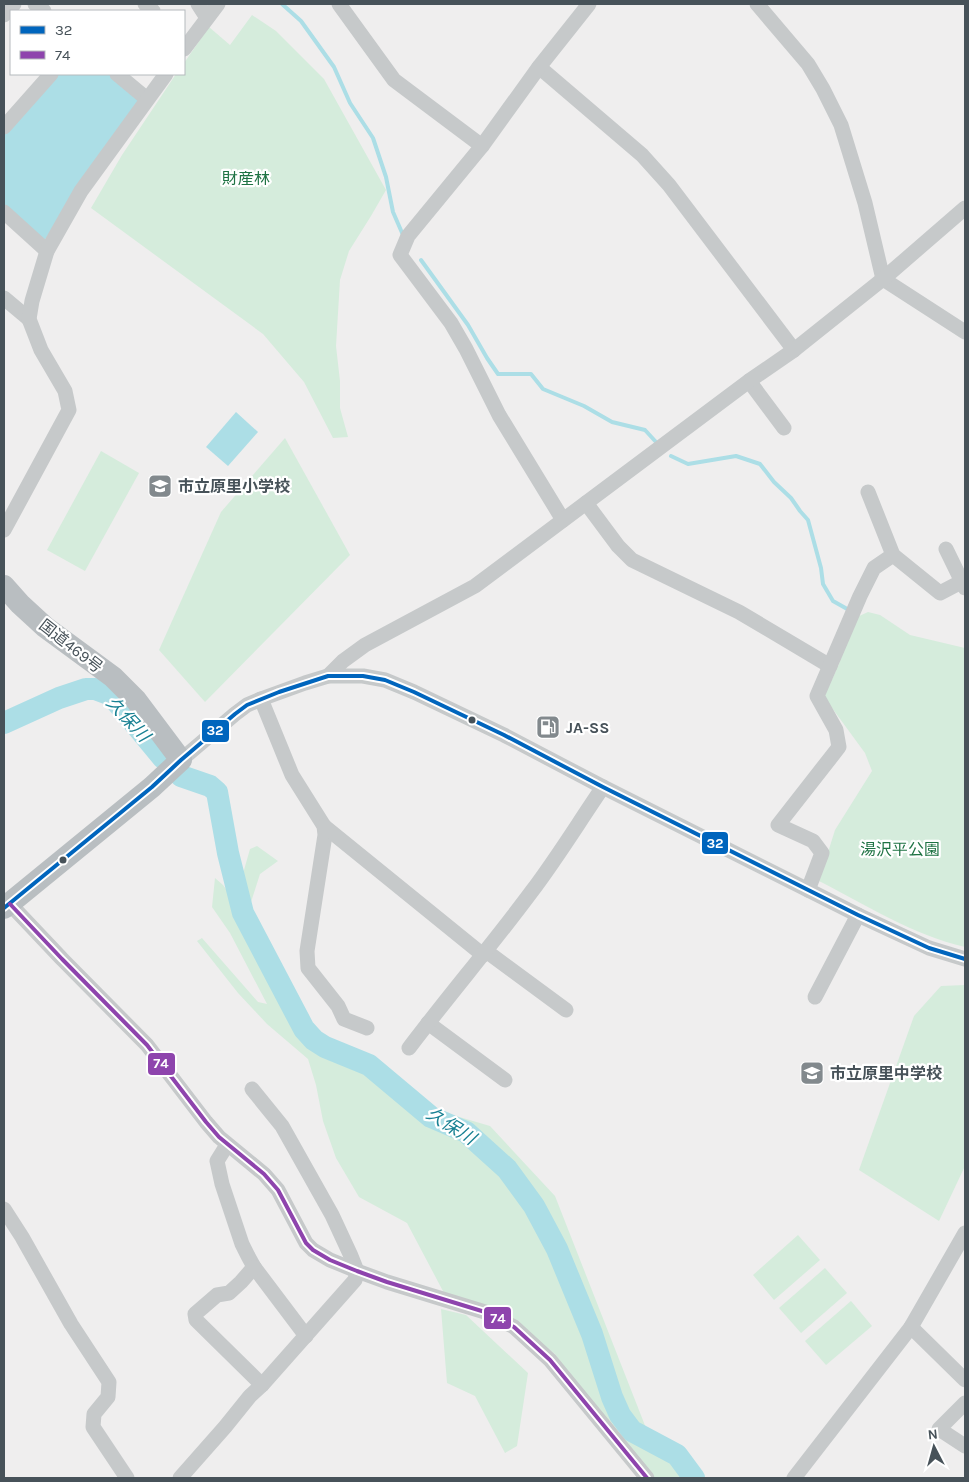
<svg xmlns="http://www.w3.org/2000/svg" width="969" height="1482" font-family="Karla,'Noto Sans JP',sans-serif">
<rect width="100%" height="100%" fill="#efeeee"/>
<!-- green -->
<g fill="#d5ecdc">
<path d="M252 15 276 31 324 79 386 190 371 216 349 251 340 280 336 346 340 381V408L348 437 333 438 304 382 263 334 91 208 122 155 176 74H184V63L209 27 230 45Z"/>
<path d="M285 438 350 555 205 702 159 650 221 512Z"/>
<path d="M101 451 139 473 85 571 47 550Z"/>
<path d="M868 612 880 615 910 635 965 648V947C913 935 866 905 819 881L835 830 872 771 865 753 824 697 839 664 849 630 857 617Z"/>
<path d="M257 846 278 861 260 874 244 924 293 1023 325 1042 370 1056 422 1106 490 1126 555 1196 646 1428 682 1453 701 1478H654L568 1373 555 1354 516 1324 444 1293 407 1223 359 1197 336 1158 323 1121 316 1085 308 1059 267 1024 238 993 197 941 202 938 258 1002 267 1004 230 933 212 907 215 878 223 885 232 897 244 870 250 849Z"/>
<path d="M965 985V1166L939 1221 859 1170 914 1016 941 986Z"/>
<path d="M798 1235 820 1260 774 1300 753 1275Z"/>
<path d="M825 1268 847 1293 801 1333 779 1308Z"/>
<path d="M851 1301 872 1326 826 1365 805 1341Z"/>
<path d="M441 1309 466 1315 528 1373 517 1446 505 1453 475 1396 447 1383Z"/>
</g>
<!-- water -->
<g fill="#acdee6">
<path d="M56 74H109L139 101 44 241 4 205V133Z"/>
<path d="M236 412 258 432 228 466 206 447Z"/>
</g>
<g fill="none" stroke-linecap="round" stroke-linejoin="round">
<!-- stream -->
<g stroke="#acdee6" stroke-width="4">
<path d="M282 4 301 21 334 67 350 103 373 138 386 177 393 212 403 235"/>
<path d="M421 260 468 325 487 358 498 374H531L543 389 584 406 612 422 645 430 656 442"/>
<path d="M671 456 688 464 736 456 760 464 774 482 791 498 800 511 808 520 821 568 823 584 833 601 849 610"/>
</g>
<!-- river -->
<g stroke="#acdee6" stroke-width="22">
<path d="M4 723 59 698 86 689H95L111 695 163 758"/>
<path d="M181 776 210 786 217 792 228 853 243 913 304 1029 314 1040 325 1047 369 1065 431 1117 466 1132 507 1169 534 1206 557 1249 592 1334 612 1397 620 1415 632 1431 677 1455 694 1478"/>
</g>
<!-- minor -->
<g stroke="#c6c9ca" stroke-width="15">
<path d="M35 4 44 11"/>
<path d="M145 4 153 11"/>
<path d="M198 4 207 18"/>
<path d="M339 4 394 80 482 146"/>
<path d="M757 4 808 64 823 89 841 125 865 203 883 279 965 332"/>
<path d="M4 15 14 4"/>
<path d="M184 49 218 4"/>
<path d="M539 67 642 155 669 185 794 350"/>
<path d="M117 74 147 99"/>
<path d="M4 127 51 74"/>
<path d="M4 212 47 251"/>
<path d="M4 298 29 319"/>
<path d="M749 381 784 428"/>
<path d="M868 492 893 555 940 593 961 582"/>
<path d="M586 503 618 546 632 560 739 612 830 666"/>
<path d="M563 520 499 415 466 349 451 323 400 255 408 236 482 146 539 67 589 4"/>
<path d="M4 530 69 410 65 391 41 350 29 319 32 301 47 251 81 191 166 74"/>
<path d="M946 549 965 588"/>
<path d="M328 676 343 661 365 645 475 586 749 381 794 350 883 279 965 208"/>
<path d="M261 699 292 775 324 826 325 835 307 951 308 968 338 1006 344 1019 367 1028"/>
<path d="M181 760 235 714 247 705 261 699 305 683 328 676H363L385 680 414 692 504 735 603 787 858 915 929 948 965 959"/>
<path d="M324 826 483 955"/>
<path d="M808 890 822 853 813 841 778 825 839 747 836 730 817 696 860 596 874 568 893 555"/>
<path d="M10 904 62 959 147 1045 206 1122 219 1137 264 1174 278 1190 306 1243 313 1250 330 1260 357 1271 387 1282 485 1312 514 1327 550 1360 647 1478"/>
<path d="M486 951 566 1010"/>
<path d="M815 997 858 915"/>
<path d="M428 1023 505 1080"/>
<path d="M409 1048C449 995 492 945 532 891 557 858 579 822 603 787"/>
<path d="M227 1145 217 1161 222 1184 242 1244 248 1256 254 1267 306 1336"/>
<path d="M4 1209 22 1237 71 1324 109 1382 108 1397 94 1414 93 1427 127 1478"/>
<path d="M254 1267 241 1282 229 1293 217 1295 195 1314 196 1320 262 1385"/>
<path d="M911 1327 965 1380"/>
<path d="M965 1403 939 1429 965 1446"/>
<path d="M180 1478 225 1427 250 1396 262 1385 355 1280 357 1271 351 1256 332 1215 282 1126 252 1089"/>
<path d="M794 1478 911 1327 965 1233"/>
</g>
<!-- highway -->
<path stroke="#b9bec1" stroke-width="22" d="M4 586 20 604 45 627 113 677 136 700 181 760 152 787 4 908"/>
<!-- bus-1 casing -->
<g stroke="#fff" stroke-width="8">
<path id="bus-1" d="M4 908 152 787 181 760 235 714 247 705 279 692 328 676H363L385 680 414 692 504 735 603 787 858 915 929 948 965 959"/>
</g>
<!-- bus-2 casing -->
<g stroke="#fff" stroke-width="8">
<path id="bus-2" d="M10 904 62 959 147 1045 206 1122 219 1137 264 1174 278 1190 306 1243 313 1250 330 1260 357 1271 387 1282 485 1312 514 1327 550 1360 647 1478"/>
</g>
<!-- bus-1 -->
<use href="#bus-1" stroke="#0065bd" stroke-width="4"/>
<!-- bus-2 -->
<use href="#bus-2" stroke="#8e44ad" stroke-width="4"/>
</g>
<!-- icons -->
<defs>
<g id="school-square" transform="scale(1.25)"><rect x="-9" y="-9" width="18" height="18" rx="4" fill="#82898d" stroke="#fff"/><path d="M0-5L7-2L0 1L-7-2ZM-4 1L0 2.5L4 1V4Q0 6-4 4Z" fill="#fff"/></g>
<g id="fuel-square" transform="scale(1.25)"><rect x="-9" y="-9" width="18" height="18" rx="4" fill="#82898d" stroke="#fff"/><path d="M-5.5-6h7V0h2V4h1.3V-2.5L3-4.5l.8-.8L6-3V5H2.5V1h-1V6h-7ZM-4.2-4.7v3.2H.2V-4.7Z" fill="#fff"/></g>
</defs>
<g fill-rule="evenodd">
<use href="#school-square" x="160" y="486"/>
<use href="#fuel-square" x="548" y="727"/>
<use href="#school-square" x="812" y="1073"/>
</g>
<!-- markers -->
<g fill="#475259" stroke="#fff" stroke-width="2">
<circle cx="472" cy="720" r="4.5"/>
<circle cx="63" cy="860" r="4.5"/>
</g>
<g text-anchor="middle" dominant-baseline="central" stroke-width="4.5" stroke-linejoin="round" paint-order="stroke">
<!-- park labels -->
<g font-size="16" fill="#1f7344" stroke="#fff">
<text x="246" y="178">財産林</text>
<text x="900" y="849">湯沢平公園</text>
</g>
<!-- poi labels -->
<g font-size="16" font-weight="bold" fill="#475259" stroke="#fff" text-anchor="start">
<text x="178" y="486">市立原里小学校</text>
<text x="566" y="727">JA-SS</text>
<text x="830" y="1073">市立原里中学校</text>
</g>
<!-- street labels -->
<g font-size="16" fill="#475259" stroke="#fff">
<text transform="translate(71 646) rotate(38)">国道469号</text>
</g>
<!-- water labels -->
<g font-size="18" font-style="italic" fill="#198193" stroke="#fff">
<text transform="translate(128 719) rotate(47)">久保川</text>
<text transform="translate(451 1126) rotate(32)">久保川</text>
</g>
</g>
<g stroke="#fff" stroke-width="2">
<rect x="201" y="719" width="29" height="24" rx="5" fill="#0065bd"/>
<rect x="701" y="831" width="28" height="24" rx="5" fill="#0065bd"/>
<rect x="147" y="1052" width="29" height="24" rx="5" fill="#8e44ad"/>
<rect x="483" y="1306" width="29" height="24" rx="5" fill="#8e44ad"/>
</g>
<g font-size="14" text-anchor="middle" font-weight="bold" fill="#fff">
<text x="215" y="735">32</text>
<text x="715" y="848">32</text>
<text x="161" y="1068">74</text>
<text x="498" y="1323">74</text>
</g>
<!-- border -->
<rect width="969" height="1482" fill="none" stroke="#475259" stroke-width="10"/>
<!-- legend -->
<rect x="10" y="10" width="175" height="65" fill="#ffffff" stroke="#b5babd"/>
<rect x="20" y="26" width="25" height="8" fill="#0065bd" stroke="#b5babd"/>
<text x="55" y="35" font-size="15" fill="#475259">32</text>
<rect x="20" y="51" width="25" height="8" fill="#8e44ad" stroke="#b5babd"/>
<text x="55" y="60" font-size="15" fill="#475259">74</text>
<!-- north arrow -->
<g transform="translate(934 1447) rotate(354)" stroke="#ffffff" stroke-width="4" paint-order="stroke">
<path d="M0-4L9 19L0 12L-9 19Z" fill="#475259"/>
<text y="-8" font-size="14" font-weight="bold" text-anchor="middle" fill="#475259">N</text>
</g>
</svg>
